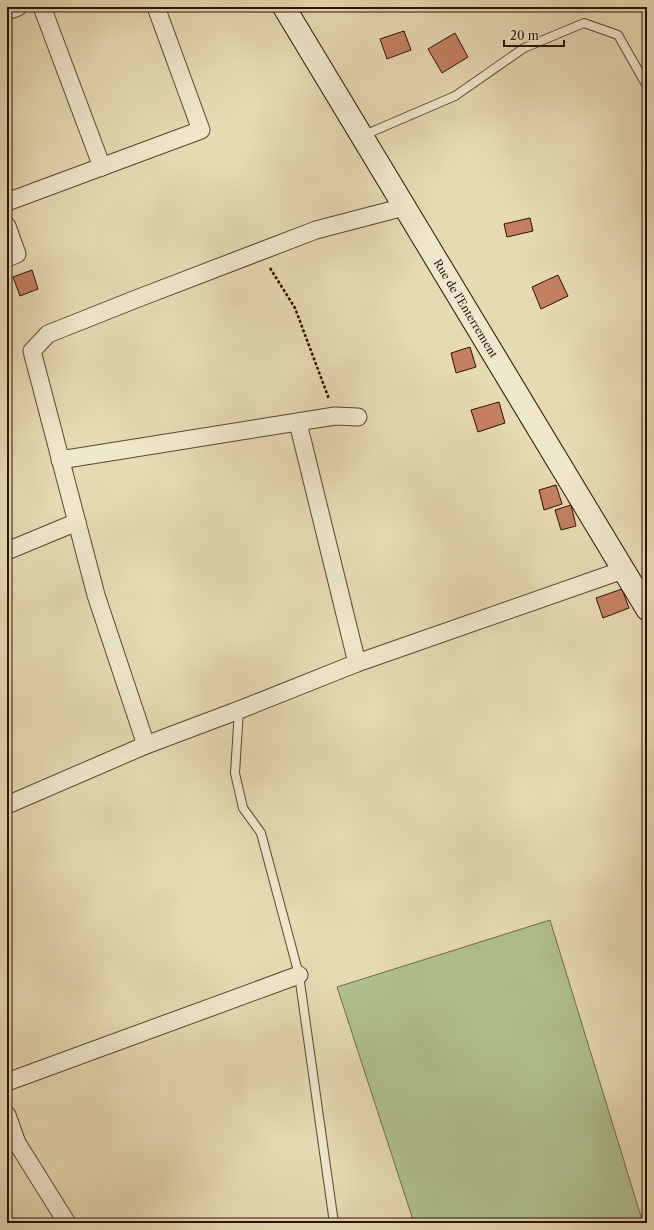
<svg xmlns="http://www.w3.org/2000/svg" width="654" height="1230" font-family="'Libre Caslon Text',serif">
<rect width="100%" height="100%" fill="#e6dab3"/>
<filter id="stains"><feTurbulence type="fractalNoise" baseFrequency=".005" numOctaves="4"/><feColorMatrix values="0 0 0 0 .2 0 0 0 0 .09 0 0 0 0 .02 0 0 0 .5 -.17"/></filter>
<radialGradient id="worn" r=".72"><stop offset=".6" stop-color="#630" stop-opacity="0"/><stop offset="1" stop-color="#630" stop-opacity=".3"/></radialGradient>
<!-- green -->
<path fill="#b1c090" stroke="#6d6a4a" d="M550 920 643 1223H414L337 987Z"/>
<!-- building -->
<g fill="#c57f62" stroke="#291304">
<path d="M404 31 411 50 387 59 380 39Z"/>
<path d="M455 33 468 57 442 73 428 49Z"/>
<path d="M530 218 533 231 507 237 504 224Z"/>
<path d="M32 270 38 289 20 296 13 277Z"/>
<path d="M558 275 568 296 541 309 532 287Z"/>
<path d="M7 286 12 299 7 301Z"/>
<path d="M470 347 476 367 456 373 451 353Z"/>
<path d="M499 402 505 423 478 432 471 410Z"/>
<path d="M556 485 562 504 544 510 539 490Z"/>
<path d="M571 505 576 526 561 530 555 510Z"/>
<path d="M622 589 629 608 603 618 596 598Z"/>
</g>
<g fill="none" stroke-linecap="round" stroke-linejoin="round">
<!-- lane casing -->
<g stroke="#584530" stroke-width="10">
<g id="lane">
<path d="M362 136 455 96 524 48 584 23 618 35 647 86"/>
<path d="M239 710 235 773 243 808 261 833 299 975 334 1223"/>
</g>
</g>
<!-- street casing -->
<g stroke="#584530" stroke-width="19">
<g id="street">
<path d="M42 7 102 167"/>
<path d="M7 11 18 7"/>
<path d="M7 202 201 130 156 7"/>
<path d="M7 226 17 254 7 258"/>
<path d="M298 423 357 663"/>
<path d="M60 460 335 416 358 417"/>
<path d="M7 551 77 522"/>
<path d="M146 745 96 595 32 351 48 334 136 299 316 230 404 207"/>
<path d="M7 805 146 745 239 710 357 663 623 570"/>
<path d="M7 1082 299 975"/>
<path d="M7 1115 17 1143 67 1223"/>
</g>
</g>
<!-- secondary casing -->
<g stroke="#291304" stroke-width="24">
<g id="secondary">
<path id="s1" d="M284 7 647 609"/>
</g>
</g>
<!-- path -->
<path stroke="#291304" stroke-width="2.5" stroke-dasharray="3 2" stroke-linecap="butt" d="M270 268 295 308 329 399"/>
<!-- lane -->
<use href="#lane" stroke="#efe7ce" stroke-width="8"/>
<!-- street -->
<use href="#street" stroke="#efe7ce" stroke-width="17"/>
<!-- secondary -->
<use href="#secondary" stroke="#efe7ce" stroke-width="22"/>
</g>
<g text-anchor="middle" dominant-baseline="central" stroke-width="4" stroke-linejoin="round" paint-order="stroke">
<!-- street labels -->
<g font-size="11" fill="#291304" stroke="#efe7ce">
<text stroke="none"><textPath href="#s1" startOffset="352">Rue de l'Enterrement</textPath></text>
</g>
</g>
<!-- margin -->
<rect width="654" height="1230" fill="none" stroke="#e6dab3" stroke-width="24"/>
<rect x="8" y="8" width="638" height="1214" fill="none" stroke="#291304" stroke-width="2"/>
<rect x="12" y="12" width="630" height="1206" fill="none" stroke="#291304"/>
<!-- scale -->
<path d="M504 40v6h60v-6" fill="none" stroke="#291304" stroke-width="2"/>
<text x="510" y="40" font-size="12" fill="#291304" stroke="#efe7ce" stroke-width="3" paint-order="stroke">20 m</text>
<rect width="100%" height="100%" filter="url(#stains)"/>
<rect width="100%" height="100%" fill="url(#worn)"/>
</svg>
